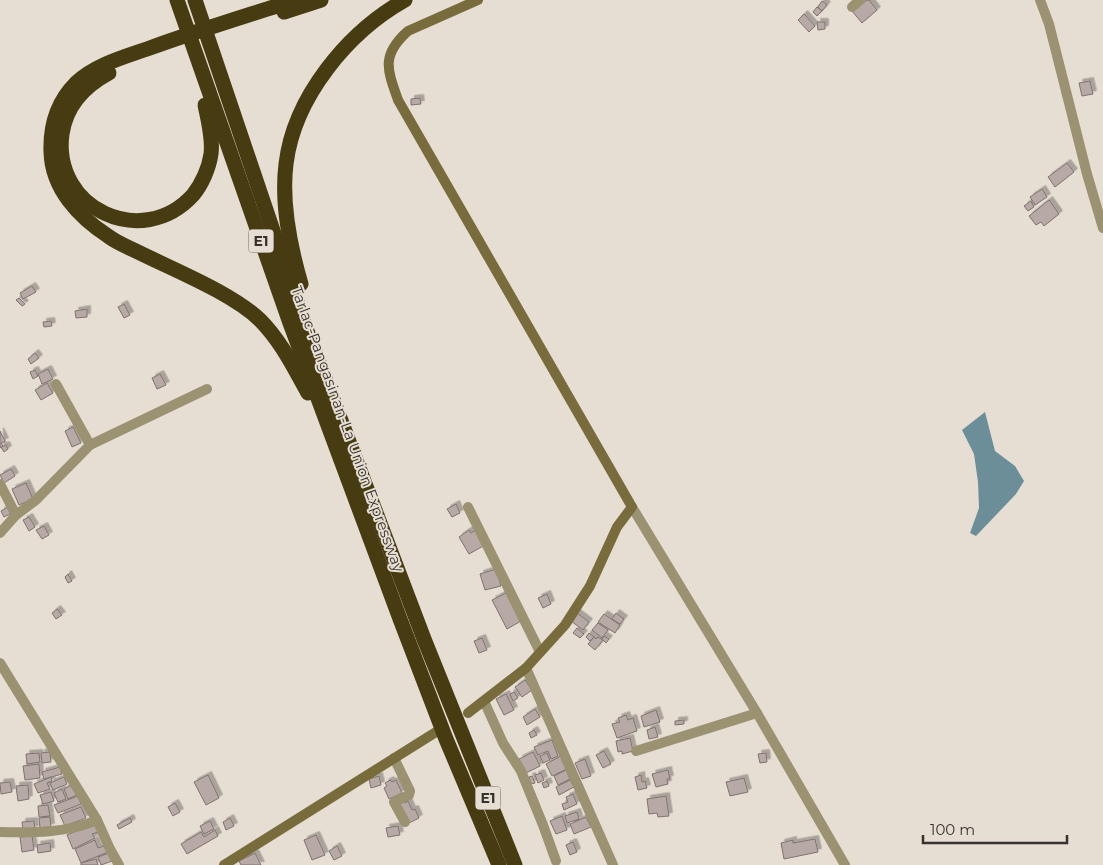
<svg xmlns="http://www.w3.org/2000/svg" width="1103" height="865" font-family="Montserrat,sans-serif">
<defs>
<filter id="shadow"><feDropShadow dx="3.5" dy="-3.5" stdDeviation="0" flood-color="#0004"/></filter>
</defs>
<rect width="100%" height="100%" fill="#e6ded3"/>
<!-- water -->
<path fill="#6c8e99" d="M985 412 995 451 1015 466 1024 481 1016 494 976 536 970 533 979 508 978 482 974 454 962 430Z"/>
<!-- building -->
<g fill="#b7a9a5" stroke="#7f726e" filter="url(#shadow)">
<path d="M867 0H869L877 10 862 23 852 11Z"/>
<path d="M822 1 827 5 822 11 818 7Z"/>
<path d="M817 7 822 11 817 16 813 12Z"/>
<path d="M804 14 815 26 809 32 798 20Z"/>
<path d="M817 22H825V29L818 30Z"/>
<path d="M1090 81 1093 94 1082 96 1079 83Z"/>
<path d="M420 98 421 104 411 105V99Z"/>
<path d="M1067 163 1074 172 1055 187 1048 177Z"/>
<path d="M1042 189 1047 197 1035 205 1030 197Z"/>
<path d="M1049 200 1059 214 1044 226 1041 222 1036 225 1029 216Z"/>
<path d="M1031 201 1034 207 1028 211 1024 206Z"/>
<path d="M32 286 36 292 23 299 20 293Z"/>
<path d="M19 298 25 304 22 306 16 300Z"/>
<path d="M124 304 130 315 124 318 118 307Z"/>
<path d="M87 309V317L76 318 75 311Z"/>
<path d="M51 321 52 326 44 327 43 322Z"/>
<path d="M35 353 39 358 31 364 28 359Z"/>
<path d="M48 369 53 379 42 384 38 374Z"/>
<path d="M35 370 38 376 33 379 30 372Z"/>
<path d="M160 374 166 385 157 389 152 378Z"/>
<path d="M47 383 53 393 41 400 35 390Z"/>
<path d="M73 427 81 443 72 447 65 431Z"/>
<path d="M0 431 5 441 1 443 3 446 0 448Z"/>
<path d="M6 445 8 449 4 452 1 447Z"/>
<path d="M11 469 15 476 4 483 0 475Z"/>
<path d="M26 483 33 499 19 505 12 489Z"/>
<path d="M456 504 460 513 452 517 447 509Z"/>
<path d="M8 507 12 513 4 517 1 511Z"/>
<path d="M29 517 35 527 29 531 23 520Z"/>
<path d="M44 526 49 535 42 539 36 530Z"/>
<path d="M469 530 471 533 476 530 485 545 469 554 459 537Z"/>
<path d="M496 569 501 586 485 590 480 574Z"/>
<path d="M68 574 72 581 68 583 65 577Z"/>
<path d="M506 593 521 621 507 629 492 600Z"/>
<path d="M547 594 551 604 543 608 538 598Z"/>
<path d="M57 609 62 615 56 619 52 613Z"/>
<path d="M577 613 589 622 583 630 571 621Z"/>
<path d="M616 613 624 619 620 624 612 619Z"/>
<path d="M604 614 620 625 615 633 598 622Z"/>
<path d="M598 623 608 630 602 638 592 630Z"/>
<path d="M577 628 584 634 580 638 573 633Z"/>
<path d="M589 633 594 637 590 641 586 637Z"/>
<path d="M604 636 609 639 606 643 602 639Z"/>
<path d="M594 637 596 639 598 637 603 640 595 650 588 644Z"/>
<path d="M482 638 487 650 479 653 474 641Z"/>
<path d="M525 680 532 690 522 697 515 687Z"/>
<path d="M514 692 518 698 513 701 510 694Z"/>
<path d="M506 694 514 710 504 715 496 699Z"/>
<path d="M535 709 540 717 527 725 523 717Z"/>
<path d="M656 710 660 722 644 727 641 716Z"/>
<path d="M626 715 628 720 633 718 637 731 617 738 612 724 620 722 618 718Z"/>
<path d="M684 720V724L675 725V721Z"/>
<path d="M655 727 658 737 649 739 647 730Z"/>
<path d="M534 730 537 735 531 738 529 733Z"/>
<path d="M630 738 633 751 622 754V751L618 752 616 741Z"/>
<path d="M552 740 558 756 551 759 548 751 538 755 534 747Z"/>
<path d="M604 751 611 764 603 768 596 755Z"/>
<path d="M50 752 51 762 42 763 41 753Z"/>
<path d="M533 752 540 766 526 773 519 759Z"/>
<path d="M39 753 40 762 27 764 26 754Z"/>
<path d="M547 753 550 760 543 763 540 756Z"/>
<path d="M766 753 767 762 760 763 758 754Z"/>
<path d="M561 756 567 769 552 776 546 764Z"/>
<path d="M585 759 591 776 582 779 575 763Z"/>
<path d="M39 764 40 778 25 780 23 766Z"/>
<path d="M60 767 62 774 44 779 42 772Z"/>
<path d="M566 770 570 779 558 785 554 776Z"/>
<path d="M668 770 670 779H667L668 784 656 787 652 774Z"/>
<path d="M541 773 544 780 538 783 535 775Z"/>
<path d="M208 775 219 798 206 805 194 782Z"/>
<path d="M641 775 642 782 645 781 647 788 638 790 635 777Z"/>
<path d="M379 776 381 785 371 788 369 779Z"/>
<path d="M532 776 535 783 531 784 529 777Z"/>
<path d="M51 777 52 781 47 783 50 789 38 793 34 784Z"/>
<path d="M64 777 67 784 53 790 50 783Z"/>
<path d="M744 778 748 792 730 796 726 782Z"/>
<path d="M390 780 392 782 396 780 402 793 389 799 384 788 387 786 385 783Z"/>
<path d="M570 780 574 787 559 795 556 787Z"/>
<path d="M547 781 549 786 544 788 542 783Z"/>
<path d="M10 782 12 792 1 794 0 783Z"/>
<path d="M28 785 29 799 18 801 16 786Z"/>
<path d="M72 785 77 795 68 799 64 789Z"/>
<path d="M62 789 66 799 58 802 54 793Z"/>
<path d="M51 792 54 801 43 804 40 795Z"/>
<path d="M573 794 577 804 564 810 562 804 568 802 566 797Z"/>
<path d="M78 796 81 804 58 813 54 805Z"/>
<path d="M666 796 669 816 658 817 657 813 649 814 647 799Z"/>
<path d="M403 798 405 803 408 801 412 810 415 809 419 818 407 824 396 802Z"/>
<path d="M175 803 180 812 173 816 168 807Z"/>
<path d="M48 805 50 816 39 817 38 806Z"/>
<path d="M81 807 86 818 65 826 60 815Z"/>
<path d="M577 812 579 819 567 823 565 816Z"/>
<path d="M562 816 567 830 556 834 550 821Z"/>
<path d="M50 817 51 827 40 828 39 818Z"/>
<path d="M586 817 591 827 574 834 570 824Z"/>
<path d="M130 818 132 822 119 829 117 825Z"/>
<path d="M230 818 234 826 226 830 223 822Z"/>
<path d="M34 821 35 829 23 830 22 822Z"/>
<path d="M210 821 214 829 204 834 200 826Z"/>
<path d="M94 823 98 832 92 834 95 838 73 849 67 835Z"/>
<path d="M398 826 400 835 388 837 386 828Z"/>
<path d="M215 830 218 836 187 854 181 844 201 832 204 837Z"/>
<path d="M316 835 325 855 312 860 304 840Z"/>
<path d="M32 836 34 850 22 852 20 837Z"/>
<path d="M815 839 818 852 784 859 781 843 793 840V843Z"/>
<path d="M95 840 98 848 106 845 108 852 81 863 75 849Z"/>
<path d="M573 842 577 852 570 855 566 845Z"/>
<path d="M50 843 51 851 38 853 37 845Z"/>
<path d="M337 846 342 856 334 860 329 851Z"/>
<path d="M109 853 112 861 101 865 98 857Z"/>
<path d="M255 853 261 865H241L239 861Z"/>
<path d="M96 859 98 865H81V863Z"/>
</g>
<g fill="none" stroke-linecap="round" stroke-linejoin="round">
<!-- street -->
<g stroke="#9b9272" stroke-width="10">
<path d="M1040 0 1049 24 1087 174 1103 228"/>
<path d="M852 7 860 0"/>
<path d="M56 384 90 445"/>
<path d="M0 484 16 515"/>
<path d="M468 507 540 652"/>
<path d="M632 507 757 713 845 865"/>
<path d="M0 533 16 515 36 500 90 445 207 389"/>
<path d="M0 663 97 820 110 849 119 865"/>
<path d="M526 668 613 865"/>
<path d="M484 701 503 743 521 771 543 825 556 861"/>
<path d="M636 751 757 713"/>
<path d="M394 758 410 791 409 795 394 802 405 822"/>
<path d="M0 832C32 833 68 833 97 820"/>
</g>
<!-- secondary -->
<g stroke="#796c3c" stroke-width="10">
<path d="M468 713 526 668 565 625 590 586 617 527 632 507 398 100C387 69 381 55 408 31L478 0"/>
<path d="M224 865 436 732"/>
</g>
<!-- highway -->
<g stroke="#473c11" stroke-width="15">
<path d="M177 0 290 323 400 619 446 739 499 865"/>
<path d="M195 0 307 331 424 639 515 865"/>
<path d="M295 0C246 16 196 31 147 49 124 57 95 65 76 83 57 102 50 125 51 152 52 189 79 217 108 236 117 243 128 247 138 252 174 270 232 293 260 320 281 341 294 368 308 393"/>
<path d="M284 12 321 0"/>
<path d="M109 73C85 86 66 106 62 134 52 208 142 251 193 195 202 184 209 168 211 154 213 138 208 120 205 105"/>
<path d="M301 284C290 246 281 204 286 164 294 97 348 32 405 0"/>
</g>
</g>
<g text-anchor="middle" dominant-baseline="central" stroke-width="4" stroke-linejoin="round" paint-order="stroke">
<!-- shield labels -->
<g fill="#e6ded3" stroke="#6b6660" stroke-width="1">
<rect x="248.5" y="229.5" width="25" height="23" rx="4"/>
<rect x="475.5" y="786.5" width="25" height="23" rx="4"/>
</g>
<g font-size="14" font-weight="bold" fill="#36332f">
<text x="261" y="241">E1</text>
<text x="488" y="798">E1</text>
</g>
<!-- street labels -->
<g font-size="15" fill="#36332f" stroke="#e6ded3">
<text transform="translate(348 429) rotate(70)">Tarlac-Pangasinan-La Union Expressway</text>
</g>
</g>
<!-- scale -->
<path d="M923 835v8h144v-8" fill="none" stroke="#36332f" stroke-width="2.5"/>
<text x="930" y="835" font-size="15" fill="#36332f" stroke="#e6ded3" stroke-width="4" paint-order="stroke">100 m</text>
</svg>
